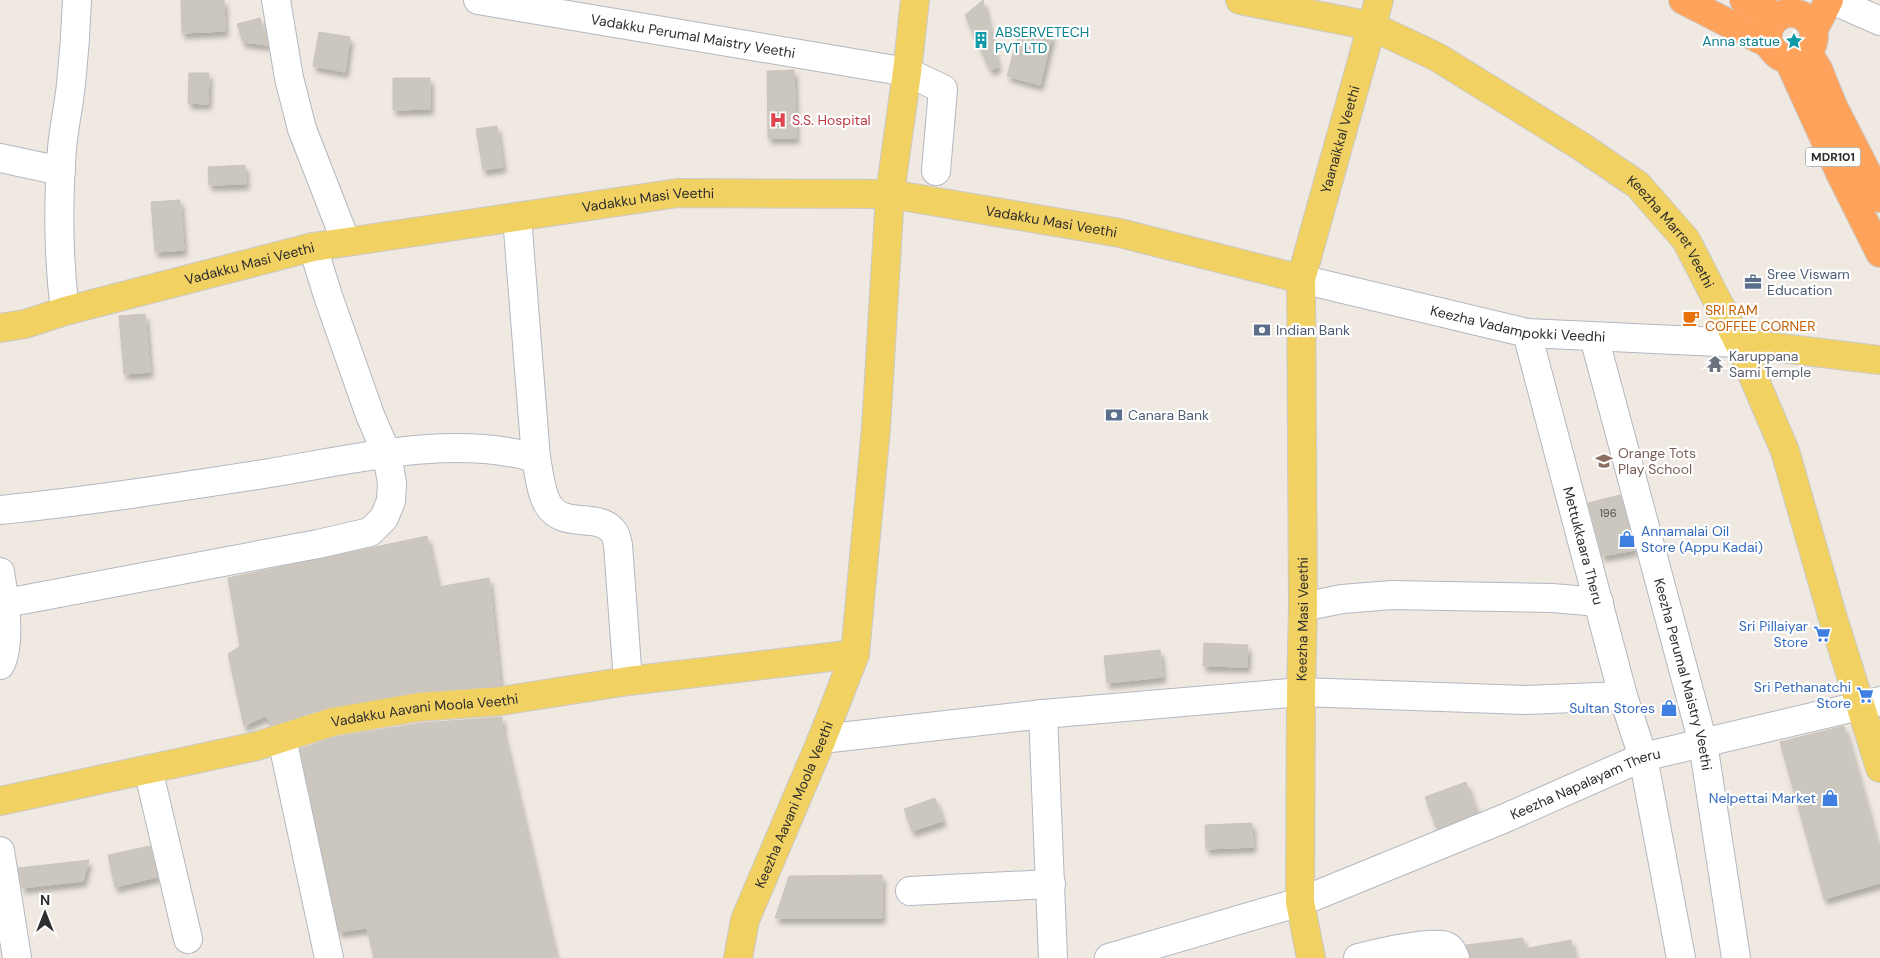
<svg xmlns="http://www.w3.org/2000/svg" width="1880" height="958" font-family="'DM Sans',sans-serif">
<defs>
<filter id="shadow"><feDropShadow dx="3" dy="5.5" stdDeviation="2.5" flood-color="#0004"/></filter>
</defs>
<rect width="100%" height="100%" fill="#efe9e1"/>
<!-- building -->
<g fill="#cbc7bf" stroke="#cbc5ba" filter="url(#shadow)">
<path d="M181 0H224L225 31 182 33Z"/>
<path d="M983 0 998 67 990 70 965 15Z"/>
<path d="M260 18 268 45 243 42 237 24Z"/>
<path d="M1020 27 1052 35 1040 85 1007 76Z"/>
<path d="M319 32 350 37 345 72 313 66Z"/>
<path d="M794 70 796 138H768L767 71Z"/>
<path d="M189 73H209L208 104 188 103Z"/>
<path d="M393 78H430V109L393 110Z"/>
<path d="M497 126 503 167 483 170 476 129Z"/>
<path d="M245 165 246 184 209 185 208 167Z"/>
<path d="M180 200 184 250 155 252 151 202Z"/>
<path d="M145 314 150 372 124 374 119 316Z"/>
<path d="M1620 495 1635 550 1602 556 1588 503Z"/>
<path d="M427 536 438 587 489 578 500 685 416 692 329 707 272 725 265 716 244 726 228 654 240 646 228 578Z"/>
<path d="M1204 643 1248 645 1247 667 1203 666Z"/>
<path d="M1160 650 1163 677 1107 683 1104 656Z"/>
<path d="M502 717V728L556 958H374L367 928 339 932 300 749 336 737 421 723Z"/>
<path d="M1844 726 1880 854V883L1824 899 1780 742Z"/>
<path d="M1466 782 1477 813 1437 829 1425 797Z"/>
<path d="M935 798 943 821 912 831 904 809Z"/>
<path d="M1252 823 1253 847 1206 849 1205 825Z"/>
<path d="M150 846 157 877 115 887 108 855Z"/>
<path d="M89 860 83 881 22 888 18 868Z"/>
<path d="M882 875V918H775L789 876Z"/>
<path d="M1523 938 1524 949 1571 940 1574 958H1470L1466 945Z"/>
</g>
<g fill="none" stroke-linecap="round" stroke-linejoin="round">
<!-- minor casing -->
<g stroke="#b4b7c1" stroke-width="30">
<g id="minor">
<path d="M276 0 289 78 302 129 346 242"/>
<path id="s1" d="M478 0 907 72 943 89 936 171"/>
<path d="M1832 0 1880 21"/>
<path d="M0 158 61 171"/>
<path d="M517 217 536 458C539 472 540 490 547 503 562 530 596 512 612 530 616 534 617 540 618 545L628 681"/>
<path id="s2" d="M1301 279 1527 333 1739 343"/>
<path d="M65 311C58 257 58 202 62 148 64 126 69 105 71 84 74 56 76 28 77 0"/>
<path id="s3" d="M1527 333 1623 696 1643 757 1681 958"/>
<path id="s4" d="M1594 337 1703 743 1736 958"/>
<path d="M0 510C90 501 180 487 270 473 355 459 451 434 536 458"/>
<path d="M0 572C4 596 12 643 0 665"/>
<path d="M6 603 318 544 370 532 384 518 391 501 392 483 387 454 370 415 328 296 313 247"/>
<path d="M1303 607 1342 599 1392 595 1552 598 1599 602"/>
<path d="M1043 714 1053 958"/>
<path d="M282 739 329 958"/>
<path d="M822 739 1043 714 1301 692 1526 700 1623 696"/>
<path d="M148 769 188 939"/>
<path d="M0 851 17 958"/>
<path d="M910 891 1051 884"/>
<path id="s5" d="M1109 958 1300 902 1503 819 1643 757 1880 701"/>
<path d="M1358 958C1374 954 1432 940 1446 946 1451 948 1453 953 1455 958"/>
</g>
</g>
<!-- major casing -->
<g stroke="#c9c9c9" stroke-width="30">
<g id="major">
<path id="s6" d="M1240 0 1371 26 1437 57 1579 145 1638 185 1686 240 1739 343 1785 451 1832 615 1880 768"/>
<path id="s7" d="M0 328 25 324 65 311 313 247 678 193 890 194 1120 233 1301 279"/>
<path d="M1739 343 1880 360"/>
<path id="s8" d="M0 801 257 746 332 722 419 707 501 701 628 681 855 654"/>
<path id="s9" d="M738 958 745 920 822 739 855 654 876 428 890 194 907 72 915 0"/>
<path id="s10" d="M1311 958 1300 902 1301 692 1303 607 1301 279 1379 0"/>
</g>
</g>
<!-- highway casing -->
<g stroke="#c9c9c9" stroke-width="30">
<g id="highway">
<path d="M1683 0 1769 44"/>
<path d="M1744 0 1778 17"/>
<circle cx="1791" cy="36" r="23"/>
<path d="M1814 29 1829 0"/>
<path d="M1808 53 1818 69 1833 106 1880 198"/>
<path d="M1788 59 1840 173 1880 253"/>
</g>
</g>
<!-- minor -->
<use href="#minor" stroke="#fff" stroke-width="28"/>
<!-- major -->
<use href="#major" stroke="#f2d163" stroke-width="28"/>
<!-- highway -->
<use href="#highway" stroke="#ffa35c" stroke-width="28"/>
</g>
<!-- icons -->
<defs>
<g id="building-bare" transform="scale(1.35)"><path d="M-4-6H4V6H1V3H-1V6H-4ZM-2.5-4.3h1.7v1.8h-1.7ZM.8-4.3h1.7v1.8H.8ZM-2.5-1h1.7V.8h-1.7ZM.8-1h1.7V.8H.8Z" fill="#0f9aa8" stroke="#fff" stroke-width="2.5" paint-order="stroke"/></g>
<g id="sight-bare" transform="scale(1.35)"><path d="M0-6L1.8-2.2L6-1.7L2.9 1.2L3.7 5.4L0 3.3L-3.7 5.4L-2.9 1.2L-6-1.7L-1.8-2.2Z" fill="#0f9aa8" stroke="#fff" stroke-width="2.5" paint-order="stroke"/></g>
<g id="hospital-bare" transform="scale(1.35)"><path d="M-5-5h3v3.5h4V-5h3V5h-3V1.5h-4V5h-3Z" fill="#e0444e" stroke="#fff" stroke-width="2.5" paint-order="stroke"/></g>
<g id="office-bare" transform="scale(1.35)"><path d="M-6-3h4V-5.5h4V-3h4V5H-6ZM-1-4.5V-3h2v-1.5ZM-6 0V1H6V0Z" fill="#5c6f8a" stroke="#fff" stroke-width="2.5" paint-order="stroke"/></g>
<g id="cafe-bare" transform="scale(1.35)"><path d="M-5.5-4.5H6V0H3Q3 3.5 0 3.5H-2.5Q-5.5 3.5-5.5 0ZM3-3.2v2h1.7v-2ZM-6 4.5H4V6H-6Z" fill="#e8710a" stroke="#fff" stroke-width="2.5" paint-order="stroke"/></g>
<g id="bank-bare" transform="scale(1.35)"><path d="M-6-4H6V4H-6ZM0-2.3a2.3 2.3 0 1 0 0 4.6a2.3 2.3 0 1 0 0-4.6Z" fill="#5c6f8a" stroke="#fff" stroke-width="2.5" paint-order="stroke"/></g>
<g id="temple-bare" transform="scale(1.35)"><path d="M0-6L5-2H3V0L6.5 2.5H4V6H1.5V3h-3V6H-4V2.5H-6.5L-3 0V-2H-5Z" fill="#6b7280" stroke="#fff" stroke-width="2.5" paint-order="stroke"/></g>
<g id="school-bare" transform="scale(1.35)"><path d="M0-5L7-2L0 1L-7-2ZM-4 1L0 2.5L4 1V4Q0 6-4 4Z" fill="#8d6e63" stroke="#fff" stroke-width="2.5" paint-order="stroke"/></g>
<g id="shop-bare" transform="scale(1.35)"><path d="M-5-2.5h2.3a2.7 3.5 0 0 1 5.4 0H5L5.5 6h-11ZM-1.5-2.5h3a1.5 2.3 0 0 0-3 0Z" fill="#3f7fe0" stroke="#fff" stroke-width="2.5" paint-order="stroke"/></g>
<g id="supermarket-bare" transform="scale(1.35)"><path d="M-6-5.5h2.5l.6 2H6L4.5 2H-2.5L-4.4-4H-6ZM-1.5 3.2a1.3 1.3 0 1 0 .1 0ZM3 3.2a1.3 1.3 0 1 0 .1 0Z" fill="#3f7fe0" stroke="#fff" stroke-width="2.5" paint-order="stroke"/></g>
</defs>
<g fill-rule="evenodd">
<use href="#building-bare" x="981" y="40"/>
<use href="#sight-bare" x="1794" y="41"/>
<use href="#hospital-bare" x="778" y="120"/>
<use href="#office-bare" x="1753" y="282"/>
<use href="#cafe-bare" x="1691" y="318"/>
<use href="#bank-bare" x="1262" y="330"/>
<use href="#temple-bare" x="1715" y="364"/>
<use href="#bank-bare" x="1114" y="415"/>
<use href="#school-bare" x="1604" y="461"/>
<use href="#shop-bare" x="1627" y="539"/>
<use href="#supermarket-bare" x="1822" y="634"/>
<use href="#supermarket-bare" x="1865" y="695"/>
<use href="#shop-bare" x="1669" y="708"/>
<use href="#shop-bare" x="1830" y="798"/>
</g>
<g text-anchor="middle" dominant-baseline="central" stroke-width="4.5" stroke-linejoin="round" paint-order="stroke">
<!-- number labels -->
<g font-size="11" fill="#555452">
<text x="1608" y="513">196</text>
</g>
<!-- shield labels -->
<rect fill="#fff" stroke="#6d6d6d" stroke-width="1" x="1805.5" y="147.5" width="55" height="19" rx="4"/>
<g font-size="12" font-weight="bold" fill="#2e2e2e">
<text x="1833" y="157">MDR101</text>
</g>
<!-- culture labels -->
<g font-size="14" fill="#0d838f" stroke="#fff" text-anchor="start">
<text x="995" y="32">ABSERVETECH<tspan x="995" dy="16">PVT LTD</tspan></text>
<text x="1780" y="41" text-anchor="end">Anna statue</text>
</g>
<!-- street labels -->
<g font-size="14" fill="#2e2e2e" stroke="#fff">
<text stroke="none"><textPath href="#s1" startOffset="218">Vadakku Perumal Maistry Veethi</textPath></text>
<text stroke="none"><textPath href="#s10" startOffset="825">Yaanaikkal Veethi</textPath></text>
<text stroke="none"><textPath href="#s7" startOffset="662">Vadakku Masi Veethi</textPath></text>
<text stroke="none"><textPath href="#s7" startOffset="1068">Vadakku Masi Veethi</textPath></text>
<text stroke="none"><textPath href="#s6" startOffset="502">Keezha Marret Veethi</textPath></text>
<text stroke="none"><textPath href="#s7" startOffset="258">Vadakku Masi Veethi</textPath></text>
<text stroke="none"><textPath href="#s2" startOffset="222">Keezha Vadampokki Veedhi</textPath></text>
<text stroke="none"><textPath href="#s3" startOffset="220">Mettukkaara Theru</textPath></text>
<text stroke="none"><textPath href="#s10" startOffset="340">Keezha Masi Veethi</textPath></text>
<text stroke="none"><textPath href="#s4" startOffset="349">Keezha Perumal Maistry Veethi</textPath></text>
<text stroke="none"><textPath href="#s8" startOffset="435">Vadakku Aavani Moola Veethi</textPath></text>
<text stroke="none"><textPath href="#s5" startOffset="508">Keezha Napalayam Theru</textPath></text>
<text stroke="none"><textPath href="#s9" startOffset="164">Keezha Aavani Moola Veethi</textPath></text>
</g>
<!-- health labels -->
<g font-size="14" fill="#be3a42" stroke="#fff" text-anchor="start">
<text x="792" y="120">S.S. Hospital</text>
</g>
<!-- service labels -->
<g font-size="14" fill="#4e5e75" stroke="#fff" text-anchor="start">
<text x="1767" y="274">Sree Viswam<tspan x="1767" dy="16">Education</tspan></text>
<text x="1276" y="330">Indian Bank</text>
<text x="1128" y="415">Canara Bank</text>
</g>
<!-- food labels -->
<g font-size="14" fill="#c56008" stroke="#fff" text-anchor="start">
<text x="1705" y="310">SRI RAM<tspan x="1705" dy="16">COFFEE CORNER</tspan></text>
</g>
<!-- worship labels -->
<g font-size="14" fill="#5b616d" stroke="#fff" text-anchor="start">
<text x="1729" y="356">Karuppana<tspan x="1729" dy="16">Sami Temple</tspan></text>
</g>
<!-- education labels -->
<g font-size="14" fill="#785e54" stroke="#fff" text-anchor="start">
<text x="1618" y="453">Orange Tots<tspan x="1618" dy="16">Play School</tspan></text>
</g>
<!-- shop labels -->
<g font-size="14" fill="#366cbe" stroke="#fff" text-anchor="end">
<text x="1641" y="531" text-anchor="start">Annamalai Oil<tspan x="1641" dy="16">Store (Appu Kadai)</tspan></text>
<text x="1808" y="626">Sri Pillaiyar<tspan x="1808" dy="16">Store</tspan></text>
<text x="1851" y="687">Sri Pethanatchi<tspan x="1851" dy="16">Store</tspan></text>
<text x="1655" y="708">Sultan Stores</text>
<text x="1816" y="798">Nelpettai Market</text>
</g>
</g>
<!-- north arrow -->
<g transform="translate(45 913)" stroke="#ffffff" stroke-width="4" paint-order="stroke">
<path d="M0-4L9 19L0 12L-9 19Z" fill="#2e2e2e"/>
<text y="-8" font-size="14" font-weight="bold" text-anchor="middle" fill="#2e2e2e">N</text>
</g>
</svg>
